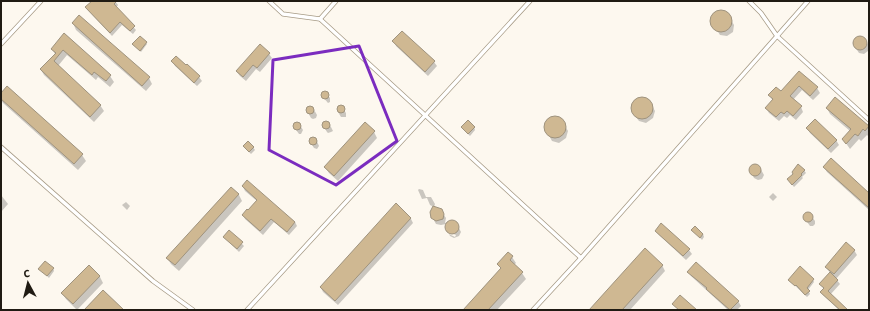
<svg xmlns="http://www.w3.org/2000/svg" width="870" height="311" font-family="'Source Sans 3',sans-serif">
<rect width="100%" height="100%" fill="#fdf8ef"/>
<!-- shadow -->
<g fill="#0003">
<path d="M93 1H115L118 5 116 8 136 30 133 34 122 25 112 36 86 8Z"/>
<path d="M720 12 727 13 734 25 733 32 727 36 720 35 712 23 713 16Z"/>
<path d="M73 23 149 78 152 84 146 91 76 30Z"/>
<path d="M65 34 110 76 114 82 110 87 98 77 96 80 67 55 58 66 100 105 104 111 94 122 44 75 41 70 55 54 52 49Z"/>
<path d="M858 36 863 37 869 46 868 51 864 54 859 53 853 44 854 40Z"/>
<path d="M140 37 147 44 141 52 134 45Z"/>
<path d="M394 41 434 62 437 66 428 76 396 46Z"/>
<path d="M269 54 272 58 260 72 256 69 246 81 240 76 237 72Z"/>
<path d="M172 61 186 67 187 65 199 77 202 81 197 86 175 66Z"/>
<path d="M799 72 817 88 820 93 813 100 802 90 793 100 801 107 803 112 796 120 790 115 787 118 784 116 779 121 769 113 766 108 773 101 770 96 781 93Z"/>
<path d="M325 92 330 98V102L328 103 322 96V94Z"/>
<path d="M1 94 82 155 86 161 78 170 3 103 1 100Z"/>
<path d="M640 98 648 99 655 111 653 118 646 123 639 121 633 113 632 108 634 101Z"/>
<path d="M835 98 869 128V137L867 135 861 141 859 139 850 149 843 139 850 131 830 114 827 108Z"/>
<path d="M341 106 346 113V117H341L338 112V109Z"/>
<path d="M310 107 313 108 317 115 316 118 313 119 311 118 307 111Z"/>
<path d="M553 117 561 119 568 131 566 138 559 143 552 141 545 128 546 122Z"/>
<path d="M325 122 329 123 333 131 331 132 328 133 327 132 324 127Z"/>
<path d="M297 123 300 125 303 130 301 134H299L294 127V125Z"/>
<path d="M474 127 475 130 470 136 464 130Z"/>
<path d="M807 128 836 140 839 145 831 153 810 133Z"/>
<path d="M374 132 377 138 338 181 329 173 325 167Z"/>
<path d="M313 138 316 139 319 146 317 149 314 148 311 143V139Z"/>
<path d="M253 147 255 150 251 154 246 149Z"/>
<path d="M755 164 759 166 764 175 762 179 758 180 754 178 750 170 751 166Z"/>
<path d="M824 167 869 195V210L827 172Z"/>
<path d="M804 170 806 173 802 177 803 178 794 187 790 182Z"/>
<path d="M243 187 295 222 297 226 289 235 274 222 263 235 245 219 243 215 248 212 257 201 245 191Z"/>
<path d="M231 188 239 195 242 201 179 271 171 264 167 258Z"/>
<path d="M419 189 423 190 426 197H431L435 204 434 207 430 205 427 198 422 199 418 190Z"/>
<path d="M773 193 777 197 773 201 769 197Z"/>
<path d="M1 195 8 204 1 212Z"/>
<path d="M126 202 130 206 127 210 122 205Z"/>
<path d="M396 205 411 219 413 223 338 305 323 292 321 288Z"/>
<path d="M440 209 446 218 445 223 452 221 456 222 461 232 459 236 454 238 450 236 449 234 455 237 456 235 447 231 446 224 441 225 436 224 431 215Z"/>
<path d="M807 214H810L815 221V224L813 226H810L805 219V216Z"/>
<path d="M693 230 703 234 704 237 702 240Z"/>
<path d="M229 231 244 246 239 252 224 237Z"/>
<path d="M656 231 689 250 692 254 686 260 659 235Z"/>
<path d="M854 250 857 255 836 279 840 284 830 295 846 310H839L823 295 821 292 824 289 820 284 830 273 826 267Z"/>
<path d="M512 257 516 263 514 265 522 273 526 279 497 310H464L501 269 499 265Z"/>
<path d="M662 265 665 271 630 310H590Z"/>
<path d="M89 266 100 277 103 283 77 310 66 299 62 293Z"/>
<path d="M53 268 54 271 49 278 40 269Z"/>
<path d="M689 272 738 301 741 306 737 310H728L691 276Z"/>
<path d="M789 280H813L814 282 808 290 810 294 807 297Z"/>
</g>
<!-- building -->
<g fill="#cfb892" stroke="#9f937e">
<path d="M92 1H117L114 4 135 26 130 31 120 22 110 33 85 7Z"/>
<circle cx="721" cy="21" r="11"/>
<path d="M79 15 150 77 142 86 72 23Z"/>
<path d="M402 31 435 61 425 72 392 41Z"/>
<path d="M64 33 111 75 106 81 94 72 92 75 63 50 54 61 101 105 90 117 40 69 56 53 51 49Z"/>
<circle cx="860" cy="43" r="7"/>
<path d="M140 36 147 42 140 51 132 44Z"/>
<path d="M260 44 270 53 257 68 253 65 243 77 236 71Z"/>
<path d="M176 56 186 65 187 64 200 76 194 83 171 61Z"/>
<path d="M799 71 818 87 810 96 799 86 790 96 802 106 793 116 787 111 784 114 781 112 776 117 765 108 773 99 768 95 776 87 781 91Z"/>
<path d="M7 86 83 154 74 164 1 99V93Z"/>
<circle cx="325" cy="95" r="4"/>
<circle cx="642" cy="108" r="11"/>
<path d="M835 97 869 126 865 131 863 129 858 136 855 134 846 144 842 139 851 129 826 108Z"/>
<circle cx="341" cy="109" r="4"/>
<circle cx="310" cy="110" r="4"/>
<circle cx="555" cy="127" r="11"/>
<path d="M815 119 837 140 828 149 806 128Z"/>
<path d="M468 120 475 127 468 134 461 127Z"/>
<circle cx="326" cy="125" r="4"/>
<circle cx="297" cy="126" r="4"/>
<path d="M365 122 375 131 334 176 324 167Z"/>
<circle cx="313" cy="141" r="4"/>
<path d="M248 141 254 147 249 152 243 146Z"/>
<path d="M831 158 869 193V208L823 167Z"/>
<circle cx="755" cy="170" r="6"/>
<path d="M798 164 805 170 801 174 802 175 792 185 787 179 793 174 792 172Z"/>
<path d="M247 180 295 222 287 232 271 219 260 231 242 215 247 209 248 210 257 200 242 186Z"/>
<path d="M231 187 239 194 175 265 166 258Z"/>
<path d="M396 203 411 218 335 301 320 287Z"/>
<path d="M433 206 442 209 444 214 443 219 436 221 431 218 430 212Z"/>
<circle cx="808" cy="217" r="5"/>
<circle cx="452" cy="227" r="7"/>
<path d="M661 223 690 249 683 256 655 231Z"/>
<path d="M695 226 703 234 700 238 691 230Z"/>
<path d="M229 230 243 242 237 249 223 237Z"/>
<path d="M846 242 855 250 834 274 825 267Z"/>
<path d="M645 248 663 265 622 310H589Z"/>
<path d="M508 252 513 256 510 260 523 272 488 310H463L501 268 497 264Z"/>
<path d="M45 261 54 268 47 276 38 269Z"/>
<path d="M696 262 739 301 730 310 706 289 707 288 687 272Z"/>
<path d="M89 265 100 276 73 304 61 293Z"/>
<path d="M800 266 814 279 807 288 810 291 805 295 796 285 795 286 788 280Z"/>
<path d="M830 272 838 280 828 291 848 310H840L820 292 824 288 819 284Z"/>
<path d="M103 290 124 310H84Z"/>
<path d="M680 295 697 310H679L672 304Z"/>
</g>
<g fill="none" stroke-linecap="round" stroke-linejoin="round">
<!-- lane casing -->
<g stroke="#a79b86" stroke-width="5">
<g id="lane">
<path d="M269 1 283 14 320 19 581 258"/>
<path d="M749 1 761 13 777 36 869 120"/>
<path d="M320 19 336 1"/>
<path d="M1 44 41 1"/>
<path d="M1 147 153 281 193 310"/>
<path d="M247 310 530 1"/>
<path d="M533 310 581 258 808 1"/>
</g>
</g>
<!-- lane -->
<use href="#lane" stroke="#fff" stroke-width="3.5"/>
</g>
<!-- marked area -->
<path fill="none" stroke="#7b2cbf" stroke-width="3" stroke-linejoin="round" d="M359 46 397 141 336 185 269 150 273 60Z"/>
<!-- border -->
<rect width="870" height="311" fill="none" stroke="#201b13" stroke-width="4"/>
<!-- north arrow -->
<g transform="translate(28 283) rotate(353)" stroke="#fdf8ef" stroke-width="3" paint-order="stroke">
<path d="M0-3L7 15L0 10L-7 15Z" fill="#201b13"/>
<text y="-6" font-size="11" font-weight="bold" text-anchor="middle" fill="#201b13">С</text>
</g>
</svg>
